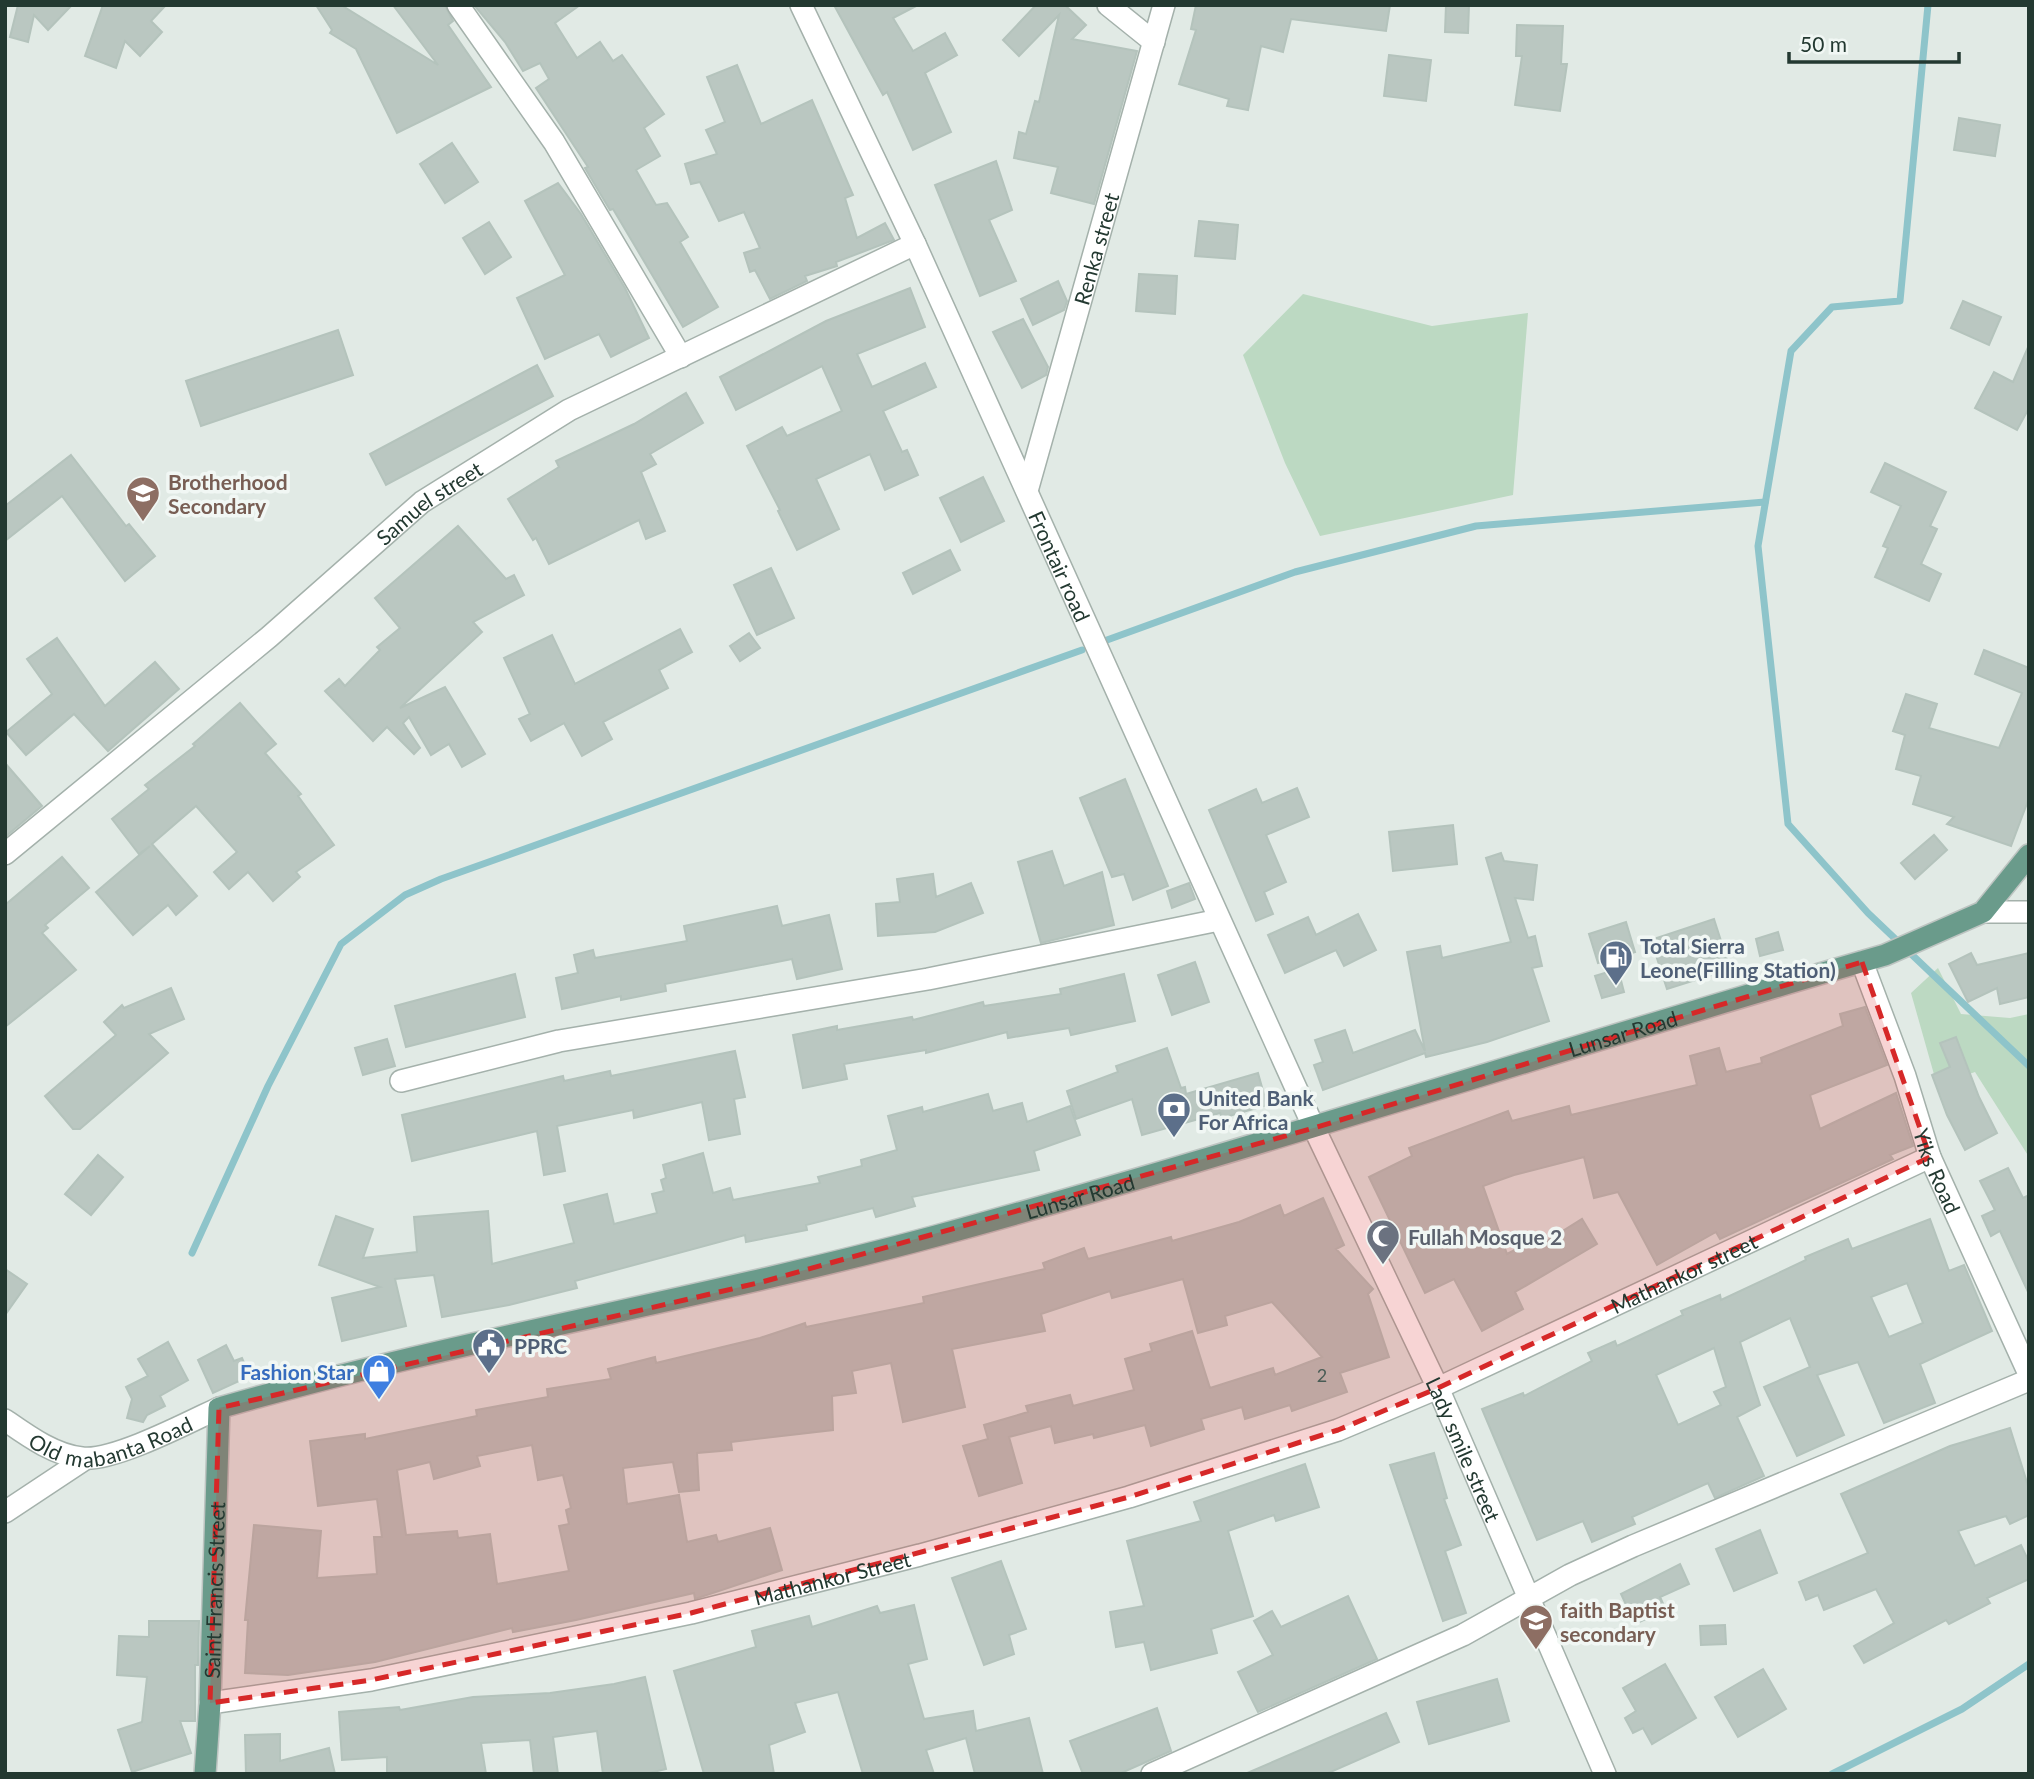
<svg xmlns="http://www.w3.org/2000/svg" width="2034" height="1779" font-family="Lato,sans-serif">
<rect width="100%" height="100%" fill="#e1eae5"/>
<!-- green -->
<g fill="#bcd9c2">
<path d="M1303 294 1432 326 1528 313 1513 495 1320 536 1285 463 1243 355Z"/>
<path d="M1938 968 1961 1014 2010 1018 2029 1014V1157L1975 1072 1937 1085 1911 993Z"/>
</g>
<g fill="none" stroke-linecap="round" stroke-linejoin="round">
<!-- stream -->
<g stroke="#8ec4ca" stroke-width="7">
<path d="M1928 5 1900 301 1832 307 1791 351 1758 546 1788 824 1868 913 2029 1066"/>
<path d="M1107 640 1295 572 1476 526 1765 502"/>
<path d="M192 1253 268 1086 341 944 405 895 441 879 1082 650"/>
<path d="M1832 1774 1962 1709 2029 1664"/>
</g>
</g>
<!-- building -->
<g fill="#bac7c1" stroke="#b4c3bc" stroke-width="2" fill-rule="evenodd">
<path d="M18 5H72L48 30 34 15 28 42 10 37Z"/>
<path d="M103 5H166L151 21 162 32 140 56 125 41 116 68 85 56Z"/>
<path d="M316 5H341L438 65 393 5H445L453 21 448 25 491 87 397 133 356 49 330 33 332 30Z"/>
<path d="M474 5H580L555 23 577 58 600 42 613 61 622 55 664 114 644 128 660 156 636 170 656 205 667 203 688 237 680 242 718 307 683 327 613 209 610 210 598 190 585 168 588 167 536 88 549 79 540 63 523 71 505 42Z"/>
<path d="M834 5H918L893 18 913 51 945 33 957 55 925 73 951 132 913 150 887 92 883 95Z"/>
<path d="M1036 5H1069L1067 7 1086 25 1072 39 1137 51 1094 204 1051 193 1058 167 1014 158 1019 132 1026 134 1035 101 1039 102 1059 15 1019 56 1003 40Z"/>
<path d="M1196 5H1390L1386 31 1291 19 1283 52 1261 46 1248 110 1227 106 1229 99 1179 84 1196 30 1191 29Z"/>
<path d="M1446 5H1469L1468 33 1445 32Z"/>
<path d="M1517 25 1563 26 1561 64H1567L1560 111 1515 105 1522 56H1516Z"/>
<path d="M1389 55 1431 60 1426 101 1384 96Z"/>
<path d="M737 65 761 124 812 100 853 195 845 198 857 238 885 223 894 240 836 262 837 266 805 276 807 281 770 299 755 270 750 272 744 253 760 248 744 212 719 221 700 182 691 184 685 164 717 154 706 130 725 122 707 77Z"/>
<path d="M1959 118 2000 125 1995 156 1954 150Z"/>
<path d="M452 143 478 182 445 203 420 164Z"/>
<path d="M996 161 1012 210 989 220 1016 281 980 296 935 185Z"/>
<path d="M558 183 581 214 625 288 649 338 611 357 599 334 545 359 517 298 565 275 525 201Z"/>
<path d="M1199 221 1238 225 1235 259 1195 256Z"/>
<path d="M489 222 511 257 485 274 463 238Z"/>
<path d="M1139 274 1177 276 1175 314 1136 311Z"/>
<path d="M1058 281 1067 301 1064 310 1033 325 1021 299Z"/>
<path d="M910 288 925 327 857 354 872 387 925 363 936 387 883 411 902 452 907 450 918 475 885 490 870 454 816 479 839 529 797 550 778 511 780 510 747 446 782 427 787 436 842 411 822 366 736 410 720 377 826 321Z"/>
<path d="M1963 301 2001 317 1989 345 1951 328Z"/>
<path d="M1023 319 1048 367 1046 375 1022 388 993 332Z"/>
<path d="M338 330 353 375 201 426 186 381Z"/>
<path d="M2029 345V408L2017 430 1975 408 1994 372 2013 382Z"/>
<path d="M537 365 553 396 386 485 370 454Z"/>
<path d="M686 393 703 423 650 454 656 464 641 472 665 531 646 539 639 520 549 564 536 538 533 540 508 499 559 467 556 461 634 424Z"/>
<path d="M71 455 126 526 129 524 155 556 125 581 62 496 5 541V506Z"/>
<path d="M1885 463 1946 492 1930 526 1937 529 1921 564 1941 574 1929 601 1875 577 1888 548 1883 546 1901 506 1871 492Z"/>
<path d="M983 477 1004 521 961 542 940 498Z"/>
<path d="M458 526 506 579 514 575 524 595 473 622 482 632 400 708 445 687 485 754 462 767 449 744 431 755 409 717 403 723 420 748 414 754 387 727 373 741 325 691 339 679 345 686 380 650 377 647 400 628 375 598Z"/>
<path d="M950 550 960 570 913 594 903 573Z"/>
<path d="M771 568 794 618 757 635 734 585Z"/>
<path d="M680 629 692 652 659 670 668 688 603 722 612 739 582 756 564 723 531 741 519 719 530 714 504 658 552 635 575 684Z"/>
<path d="M749 633 760 648 740 661 730 646Z"/>
<path d="M57 638 105 706 155 662 179 689 108 751 74 714 26 755 6 732 52 694 27 659Z"/>
<path d="M1984 650 2029 668V798L2011 846 1947 824 1954 817 1913 804 1921 776 1896 769 1905 735 1893 731 1906 694 1937 704 1929 728 1999 748 2022 693 1975 674Z"/>
<path d="M240 703 276 744 265 753 301 794 298 796 334 845 296 872 300 877 273 901 248 872 229 889 214 872 237 852 196 806 152 844 197 896 176 915 168 905 133 935 96 892 150 846 139 854 112 819 149 789 145 785 195 746 193 744Z"/>
<path d="M5 763 42 806 5 837Z"/>
<path d="M1125 779 1168 886 1133 900 1124 874 1112 877 1080 798Z"/>
<path d="M1297 788 1309 817 1266 835 1286 882 1264 892 1273 914 1256 921 1209 810 1256 789 1262 803Z"/>
<path d="M1453 825 1457 864 1393 871 1389 832Z"/>
<path d="M1934 835 1947 850 1915 879 1901 863Z"/>
<path d="M1052 851 1064 886 1102 872 1114 925 1041 943 1018 862Z"/>
<path d="M1501 853 1504 861 1537 865 1533 900 1515 898 1528 938 1535 936 1542 966 1532 968 1549 1021 1487 1042 1426 1057 1425 1053 1323 1090 1314 1065 1323 1062 1315 1040 1345 1030 1353 1053 1415 1030 1425 1051 1407 952 1440 946 1442 958 1511 942 1486 858Z"/>
<path d="M62 857 89 888 45 925 48 928 42 933 76 970 5 1027V905Z"/>
<path d="M933 874 936 897 971 883 983 913 935 932 878 936 876 904 900 902 897 879Z"/>
<path d="M1189 883 1195 899 1172 908 1167 891Z"/>
<path d="M777 906 782 926 829 915 842 969 797 979 792 959 665 984 666 991 621 1000V996L562 1009 556 978 578 973 574 955 593 950 595 958 687 941 684 926Z"/>
<path d="M1358 914 1376 950 1344 966 1336 950 1285 973 1268 935 1308 917 1316 935Z"/>
<path d="M1714 919 1730 969 1667 989 1651 940Z"/>
<path d="M1626 922 1635 952 1598 963 1589 934Z"/>
<path d="M1778 932 1783 950 1760 956 1756 939Z"/>
<path d="M1971 953 1977 965 2029 953V997L2000 1004 1997 988 1968 1002 1949 964Z"/>
<path d="M1195 962 1209 1002 1172 1015 1158 975Z"/>
<path d="M1618 969 1624 992 1602 998 1595 976Z"/>
<path d="M515 974 525 1017 406 1047 395 1006Z"/>
<path d="M1124 974 1135 1021 1071 1035 1069 1028 1008 1038 1007 1032 926 1053V1050L844 1064 847 1079 803 1088 793 1035 837 1026V1030L912 1017 913 1020 983 1002 984 1006 1061 994 1060 989Z"/>
<path d="M171 988 184 1019 149 1034 168 1053 80 1129H73L45 1096 116 1035 104 1022 122 1005 124 1008Z"/>
<path d="M1865 1007 1887 1065 1810 1095 1820 1129 1896 1093 1913 1146 1890 1155 1893 1159 1720 1239 1716 1232 1657 1265 1618 1192 1594 1198 1584 1157 1514 1175 1483 1186 1507 1254 1542 1236 1545 1242 1582 1219 1597 1244 1515 1292 1523 1309 1482 1331 1454 1279 1425 1293 1369 1177 1412 1156 1409 1148 1508 1111 1512 1121 1569 1106 1571 1115 1697 1085 1690 1056 1719 1048 1726 1072 1762 1063 1761 1058 1843 1026 1840 1014Z"/>
<path d="M1956 1037 1979 1097 1997 1133 1965 1150 1947 1115 1932 1075 1950 1067 1940 1043Z"/>
<path d="M387 1039 395 1066 363 1075 355 1048Z"/>
<path d="M1167 1048 1181 1088 1185 1087 1186 1094 1258 1073 1267 1105 1222 1118 1220 1113 1142 1135 1132 1099 1076 1119 1067 1091 1118 1072 1116 1066Z"/>
<path d="M735 1051 745 1097 734 1099 740 1134 709 1140 702 1102 634 1118 633 1110 557 1126 565 1171 544 1175 537 1131 412 1161 402 1115 563 1076 564 1081 610 1071 611 1076Z"/>
<path d="M988 1094 993 1111 1022 1103 1027 1122 1070 1106 1080 1135 1034 1151 1039 1170 912 1197 915 1206 876 1217 873 1208 806 1225 807 1230 746 1242 745 1235 575 1281 577 1288 509 1305 442 1317 434 1275 395 1279 406 1326 342 1341 332 1298 380 1287 319 1265 336 1216 373 1229 363 1258 417 1252 414 1217 488 1211 492 1264 574 1243 564 1205 607 1194 614 1224 657 1213 652 1194 664 1191 661 1180 666 1178 663 1165 703 1153 713 1193 730 1188 733 1200 820 1183 818 1177 862 1166 861 1160 897 1150 888 1116 922 1107 923 1112Z"/>
<path d="M98 1155 123 1177 91 1215 65 1194Z"/>
<path d="M2008 1168 2023 1198 2029 1195V1294L2000 1231 1991 1236 1982 1216 1995 1210 1980 1181Z"/>
<path d="M1323 1198 1344 1245 1336 1249 1373 1289 1368 1294 1389 1357 1340 1373 1347 1392 1292 1411 1290 1405 1245 1419 1242 1407 1201 1419 1204 1429 1151 1446 1145 1425 1094 1438 1093 1434 1055 1443 1051 1426 1009 1437 1022 1483 979 1496 963 1446 988 1439 984 1425 1028 1412 1026 1406 1070 1395 1073 1406 1134 1390 1125 1359 1152 1351 1150 1344 1192 1331 1210 1388 1273 1368 1275 1375 1322 1357 1272 1302 1225 1316 1227 1325 1198 1333 1183 1279 1112 1298 1110 1291 1041 1314 1045 1331 952 1349 965 1407 903 1422 891 1363 852 1371 856 1393 832 1396 833 1430 731 1442 732 1450 697 1453 699 1490 679 1492 673 1462 623 1468 627 1504 679 1495 687 1542 716 1535 718 1542 770 1528 782 1570 695 1599 694 1593 576 1620 513 1632 512 1628 375 1662 288 1675 245 1673 248 1620H245L254 1525 321 1531 317 1578 377 1574 374 1537H382L377 1499 318 1506 310 1441 365 1434V1439L477 1416 476 1410 548 1397 547 1389 611 1379 608 1369 655 1357 656 1363 760 1338 805 1323 806 1327 924 1303 923 1297 1045 1269 1043 1263 1084 1248 1088 1259 1171 1237 1172 1241 1239 1222 1280 1205 1284 1216ZM532 1445 538 1480 563 1475 571 1508 566 1510 569 1524 559 1526 569 1571 497 1584 490 1534 458 1538 457 1531 406 1535 397 1470 430 1462 434 1479 480 1466 477 1456Z"/>
<path d="M1930 1219 1949 1271 1964 1265 1992 1331 1920 1364 1935 1403 1884 1423 1858 1362 1817 1375 1844 1435 1797 1456 1764 1387 1810 1367 1790 1318 1740 1342 1760 1405 1737 1417 1764 1476 1715 1498 1708 1483 1632 1517 1635 1524 1592 1542 1583 1521 1537 1540 1482 1409 1523 1393 1524 1396 1592 1361 1588 1353 1615 1341 1617 1346 1683 1315 1681 1311 1720 1295 1721 1300 1806 1260 1805 1257 1848 1239 1852 1249ZM1907 1283 1923 1323 1889 1337 1871 1297ZM1714 1348 1726 1387 1714 1392 1721 1405 1678 1425 1656 1375Z"/>
<path d="M5 1269 27 1284 5 1315Z"/>
<path d="M168 1342 188 1380 160 1396 165 1406 147 1415 143 1422 127 1418 132 1399 126 1387 148 1376 138 1359Z"/>
<path d="M226 1345 234 1361 242 1358 250 1376 213 1393 198 1360Z"/>
<path d="M2010 1428 2029 1489V1515L2010 1524 2006 1516 1958 1531 1975 1566 2021 1545 2029 1562V1579L1987 1598 1990 1603 1949 1624 1946 1620 1864 1663 1854 1646 1894 1623 1876 1589 1824 1610 1818 1595 1806 1600 1799 1582 1868 1553 1841 1494 1950 1446Z"/>
<path d="M1434 1453 1447 1498 1444 1499 1461 1545 1445 1551 1466 1613 1443 1621 1390 1465Z"/>
<path d="M1305 1464 1319 1507 1276 1521 1274 1515 1228 1531 1253 1616 1211 1629 1217 1653 1151 1670 1144 1642 1116 1647 1110 1612 1144 1606 1127 1541 1201 1521 1194 1502Z"/>
<path d="M1760 1530 1777 1573 1734 1591 1716 1549Z"/>
<path d="M1001 1561 1026 1629 1009 1635 1014 1654 984 1665 952 1578Z"/>
<path d="M1680 1564 1689 1584 1660 1597 1666 1610 1635 1624 1621 1594Z"/>
<path d="M1348 1596 1377 1659 1258 1712 1238 1672 1273 1655 1254 1621 1272 1611 1281 1627Z"/>
<path d="M914 1605 927 1659 908 1664 924 1719 973 1711 976 1731 1029 1718 1043 1774H975L966 1738 926 1750 934 1774H863L838 1692 795 1703 805 1732 769 1745 774 1774H704L674 1671 756 1647 752 1631 809 1616 812 1627 877 1606 880 1613Z"/>
<path d="M149 1621H199L198 1665H195V1721H180L191 1753 132 1772 118 1730 142 1722 147 1677 117 1675 119 1636 149 1637Z"/>
<path d="M1725 1625 1726 1644 1701 1645 1700 1626Z"/>
<path d="M1665 1664 1696 1718 1652 1744 1643 1728 1633 1733 1625 1718 1636 1711 1623 1688Z"/>
<path d="M1763 1669 1786 1709 1738 1737 1715 1697Z"/>
<path d="M645 1677 666 1769 645 1774H603L597 1731 553 1737 558 1774H534L530 1740 481 1743 486 1774H387V1757L342 1760 339 1712 399 1707 400 1710 473 1697 550 1693 614 1684Z"/>
<path d="M1497 1679 1509 1721 1429 1744 1417 1702Z"/>
<path d="M1157 1708 1171 1751 1119 1774H1083L1070 1741Z"/>
<path d="M1386 1713 1399 1742 1326 1774H1245Z"/>
<path d="M280 1734V1761L329 1748 335 1774H246L245 1735Z"/>
</g>
<g fill="none" stroke-linecap="round" stroke-linejoin="round">
<!-- minor casing -->
<g stroke="#a4b1ab" stroke-width="24">
<g id="minor">
<path d="M458 5 554 142 681 357"/>
<path id="s1" d="M801 5 915 244 1314 1128 1438 1388 1605 1774"/>
<path d="M1108 5 1154 42"/>
<path id="s2" d="M1027 491 1164 5"/>
<path id="s3" d="M5 854 269 637 422 502 569 410 915 244"/>
<path d="M1983 912H2029"/>
<path id="s4" d="M1862 962 1905 1076 1930 1157 2029 1374"/>
<path d="M401 1081 559 1041 928 979 1219 920"/>
<path id="s5" d="M5 1420C28 1436 54 1455 82 1458 113 1462 189 1422 219 1408"/>
<path d="M5 1512 85 1459"/>
<path id="s6" d="M210 1703 371 1680 691 1613 920 1555 1129 1497 1338 1430 1438 1388 1930 1157"/>
<path d="M1152 1774 1463 1635 1570 1575 1633 1546 2029 1380"/>
</g>
</g>
<!-- primary casing -->
<g stroke="#bdc4c1" stroke-width="24">
<g id="primary">
<path id="s7" d="M205 1774 210 1703 219 1408C455 1340 699 1300 936 1236 1255 1149 1568 1046 1885 955L1983 912 2029 855"/>
</g>
</g>
<!-- minor -->
<use href="#minor" stroke="#fff" stroke-width="21"/>
<!-- primary -->
<use href="#primary" stroke="#6a9b8b" stroke-width="21"/>
</g>
<!-- marked area -->
<path fill="#d62828" fill-opacity="0.2" stroke="#d62828" stroke-width="5" stroke-dasharray="14 9" stroke-linejoin="round" d="M1862 962 1930 1157 1438 1388 1338 1430 1129 1497 691 1613 371 1680 210 1703 219 1408 762 1282 1314 1128Z"/>
<!-- icons -->
<defs>
<g id="school-pin" transform="scale(1.75)"><path d="M0 17L-7.5 6A9.5 9.5 0 1 1 7.5 6Z" fill="#8d6e63" stroke="#f1f7f4"/><path d="M0-5L7-2L0 1L-7-2ZM-4 1L0 2.5L4 1V4Q0 6-4 4Z" fill="#fff"/></g>
<g id="fuel-pin" transform="scale(1.75)"><path d="M0 17L-7.5 6A9.5 9.5 0 1 1 7.5 6Z" fill="#5c6f8a" stroke="#f1f7f4"/><path d="M-5.5-6h7V0h2V4h1.3V-2.5L3-4.5l.8-.8L6-3V5H2.5V1h-1V6h-7ZM-4.2-4.7v3.2H.2V-4.7Z" fill="#fff"/></g>
<g id="bank-pin" transform="scale(1.75)"><path d="M0 17L-7.5 6A9.5 9.5 0 1 1 7.5 6Z" fill="#5c6f8a" stroke="#f1f7f4"/><path d="M-6-4H6V4H-6ZM0-2.3a2.3 2.3 0 1 0 0 4.6a2.3 2.3 0 1 0 0-4.6Z" fill="#fff"/></g>
<g id="mosque-pin" transform="scale(1.75)"><path d="M0 17L-7.5 6A9.5 9.5 0 1 1 7.5 6Z" fill="#6b7280" stroke="#f1f7f4"/><path d="M3.5-4.9A6 6 0 1 0 3.5 4.9A5 5 0 1 1 3.5-4.9Z" fill="#fff"/></g>
<g id="civic-pin" transform="scale(1.75)"><path d="M0 17L-7.5 6A9.5 9.5 0 1 1 7.5 6Z" fill="#5c6f8a" stroke="#f1f7f4"/><path d="M-.6-6.5H3V-4.5H.6V-3L4-1V1h2V6H-6V1h2V-1L-.6-3ZM-1.2 2.5V6h2.4V2.5Z" fill="#fff"/></g>
<g id="shop-pin" transform="scale(1.75)"><path d="M0 17L-7.5 6A9.5 9.5 0 1 1 7.5 6Z" fill="#3f7fe0" stroke="#f1f7f4"/><path d="M-5-2.5h2.3a2.7 3.5 0 0 1 5.4 0H5L5.5 6h-11ZM-1.5-2.5h3a1.5 2.3 0 0 0-3 0Z" fill="#fff"/></g>
</defs>
<g fill-rule="evenodd">
<use href="#school-pin" x="143" y="493"/>
<use href="#fuel-pin" x="1616" y="957"/>
<use href="#bank-pin" x="1174" y="1109"/>
<use href="#mosque-pin" x="1383" y="1236"/>
<use href="#civic-pin" x="489" y="1345"/>
<use href="#shop-pin" x="379" y="1371"/>
<use href="#school-pin" x="1536" y="1621"/>
</g>
<g text-anchor="middle" dominant-baseline="central" stroke-width="7" stroke-linejoin="round" paint-order="stroke">
<!-- number labels -->
<g font-size="18" fill="#495c55">
<text x="1322" y="1375">2</text>
</g>
<!-- street labels -->
<g font-size="21" fill="#233931" stroke="#f1f7f4">
<text stroke="none"><textPath href="#s2" startOffset="252">Renka street</textPath></text>
<text stroke="none"><textPath href="#s3" startOffset="551">Samuel street</textPath></text>
<text stroke="none"><textPath href="#s1" startOffset="618">Frontair road</textPath></text>
<text stroke="none"><textPath href="#s7" startOffset="1820">Lunsar Road</textPath></text>
<text stroke="none"><textPath href="#s4" startOffset="222">Yiks Road</textPath></text>
<text stroke="none"><textPath href="#s7" startOffset="1253">Lunsar Road</textPath></text>
<text stroke="none"><textPath href="#s6" startOffset="1542">Mathankor street</textPath></text>
<text stroke="none"><textPath href="#s5" startOffset="117">Old mabanta Road</textPath></text>
<text stroke="none"><textPath href="#s1" startOffset="1589">Lady smile street</textPath></text>
<text stroke="none"><textPath href="#s6" startOffset="635">Mathankor Street</textPath></text>
<text stroke="none"><textPath href="#s7" startOffset="184">Saint Francis Street</textPath></text>
</g>
<!-- education labels -->
<g font-size="21" font-weight="bold" fill="#785e54" stroke="#f1f7f4" text-anchor="start">
<text x="168" y="481">Brotherhood<tspan x="168" dy="24">Secondary</tspan></text>
<text x="1560" y="1609">faith Baptist<tspan x="1560" dy="24">secondary</tspan></text>
</g>
<!-- service labels -->
<g font-size="21" font-weight="bold" fill="#4e5e75" stroke="#f1f7f4" text-anchor="start">
<text x="1640" y="945">Total Sierra<tspan x="1640" dy="24">Leone(Filling Station)</tspan></text>
<text x="1198" y="1097">United Bank<tspan x="1198" dy="24">For Africa</tspan></text>
<text x="514" y="1345">PPRC</text>
</g>
<!-- worship labels -->
<g font-size="21" font-weight="bold" fill="#5b616d" stroke="#f1f7f4" text-anchor="start">
<text x="1408" y="1236">Fullah Mosque 2</text>
</g>
<!-- shop labels -->
<g font-size="21" font-weight="bold" fill="#366cbe" stroke="#f1f7f4" text-anchor="end">
<text x="354" y="1371">Fashion Star</text>
</g>
</g>
<!-- border -->
<rect width="2034" height="1779" fill="none" stroke="#233931" stroke-width="14"/>
<!-- scale -->
<path d="M1789 52v10h170v-10" fill="none" stroke="#233931" stroke-width="3.5"/>
<text x="1800" y="52" font-size="21" fill="#233931" stroke="#f1f7f4" stroke-width="5" paint-order="stroke">50 m</text>
</svg>
